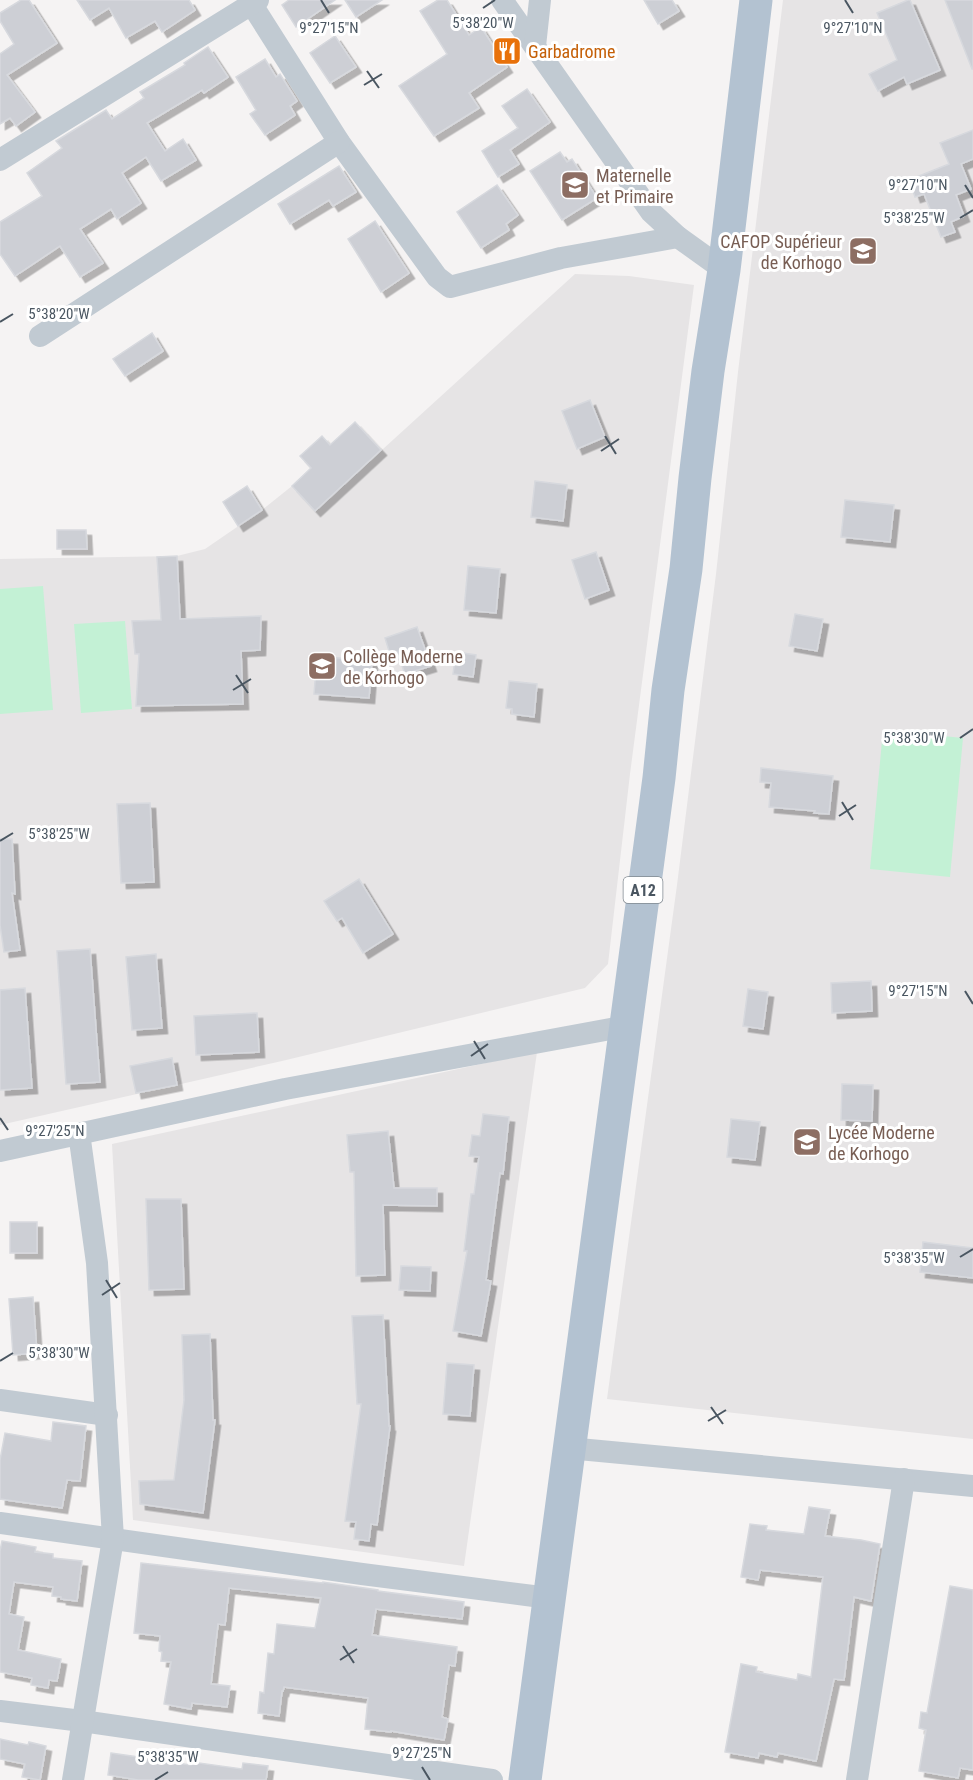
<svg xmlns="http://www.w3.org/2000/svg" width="973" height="1780" font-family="'Roboto Condensed',sans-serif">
<defs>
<filter id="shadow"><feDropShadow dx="5.5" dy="5.5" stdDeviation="0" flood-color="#0004"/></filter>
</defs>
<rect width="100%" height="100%" fill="#f5f3f3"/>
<!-- education -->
<g fill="#e6e4e5">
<path d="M783 0H973V1439L607 1399 677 885 716 574 738 372Z"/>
<path d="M575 274 629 276 694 285 630 774 608 964 585 988 282 1061 0 1125V559L177 556 205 549 262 510 292 486 315 511Z"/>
<path d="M537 1052 464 1566 133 1520 112 1144Z"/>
</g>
<!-- green -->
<g fill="#c3f1d5">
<path d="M43 586 53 710 0 714V589Z"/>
<path d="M125 621 132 709 81 713 74 624Z"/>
<path d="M883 730 963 738 950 877 870 869Z"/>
</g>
<!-- building -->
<g fill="#cdcfd5" stroke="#d7d9de" stroke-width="1.5" filter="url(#shadow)">
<path d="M21 0H29L57 43 7 75 35 112 16 126 10 118 0 124V54L14 44 0 21V13Z"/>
<path d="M77 0H189L195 10 162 32 155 21 126 38 109 8 90 20Z"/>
<path d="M289 0H335L296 27 282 5Z"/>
<path d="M345 0H382L356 17Z"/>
<path d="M438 0H447L469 35 481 27 507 67 469 93 479 108 434 136 399 86 447 54 420 11Z"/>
<path d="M644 0H672L679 11 658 24Z"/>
<path d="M908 0H910L940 70 907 84 904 77 878 91 869 74 897 60 877 13Z"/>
<path d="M945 0H973V69H972Z"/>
<path d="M335 36 356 67 330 83 310 53Z"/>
<path d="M208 47 228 77 204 93 202 90 147 123 165 151 183 139 196 160 161 181 146 157 122 173 141 203 117 219 111 209 80 229 103 263 80 277 60 246 15 276 0 254V222L42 196 27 173 62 148 56 141 106 110 112 119 144 98 140 92 185 65 184 63Z"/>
<path d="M265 59 276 77 280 74 297 101 290 106 295 115 265 135 250 114 256 110 236 77Z"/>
<path d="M527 89 550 122 510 150 519 164 498 177 482 151 518 128 502 106Z"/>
<path d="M973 130V159L961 164 971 189 956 195 964 216 951 222 955 232 941 237 924 194 915 197 909 180 949 164 940 143Z"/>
<path d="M560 152 567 162 572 159 597 198 562 220 530 171Z"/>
<path d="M339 166 356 192 333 206 329 200 290 224 278 204Z"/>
<path d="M497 185 518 215 506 224 509 230 481 248 457 212Z"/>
<path d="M375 221 409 273 381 292 348 239Z"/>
<path d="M152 333 163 351 125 376 113 359Z"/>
<path d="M590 400 605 437 577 449 562 411Z"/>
<path d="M355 422 381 450 315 511 292 486 311 468 300 456 322 436 330 445Z"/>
<path d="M535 481 567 485 563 521 531 517Z"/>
<path d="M247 486 262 510 238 526 223 502Z"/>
<path d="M845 500 894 505 890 542 841 537Z"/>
<path d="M57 530H86L87 549H57Z"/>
<path d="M596 552 609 590 585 599 572 560Z"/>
<path d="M177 556 180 619 261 616 260 650 241 651 243 704 136 706 139 654H135L132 621 161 620 157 557Z"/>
<path d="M468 566 500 569 496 613 464 610Z"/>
<path d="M795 614 823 619 817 651 789 646Z"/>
<path d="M417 627 431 666 405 674 397 652 390 654 385 638Z"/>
<path d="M456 652 476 655 473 677 453 674Z"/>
<path d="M317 656 372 661 369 698 314 694Z"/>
<path d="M509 681 537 684 534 717 512 714V709L506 708Z"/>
<path d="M761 768 833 776 829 814 814 813 815 811 769 807 771 783 760 782Z"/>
<path d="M150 803 154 882 121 883 117 804Z"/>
<path d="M0 839H12L15 894 12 893 20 950 4 952 0 925Z"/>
<path d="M359 879 393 934 363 953 342 918 337 921 324 901Z"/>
<path d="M90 949 100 1082 66 1084 57 951Z"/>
<path d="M156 954 162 1028 132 1030 126 957Z"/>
<path d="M871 981 872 1011 832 1013 831 983Z"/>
<path d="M25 988 32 1088 0 1090V990Z"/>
<path d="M748 989 768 992 763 1029 743 1026Z"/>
<path d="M257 1013 259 1052 196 1055 194 1016Z"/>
<path d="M172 1058 177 1085 136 1093 130 1066Z"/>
<path d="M842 1084 873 1085 872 1121 841 1120Z"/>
<path d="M483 1114 509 1117 503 1174 500 1173 486 1280 491 1281 481 1336 453 1331 467 1251H464L471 1194H474L479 1157 469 1156 472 1135 480 1136Z"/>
<path d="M731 1119 760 1122 755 1160 727 1157Z"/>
<path d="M388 1131 394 1188H437V1206L383 1205 385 1275 356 1276 354 1172H350L347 1135Z"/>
<path d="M146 1199H181L184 1289 149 1290Z"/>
<rect x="10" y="1222" width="27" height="31"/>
<path d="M923 1242 973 1248V1278L920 1272Z"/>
<path d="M401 1266 431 1267 430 1291 399 1290Z"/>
<path d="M33 1297 37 1353 13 1355 9 1299Z"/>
<path d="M383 1315 389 1426H390L377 1525 371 1524 369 1541 354 1539 356 1522 345 1521 361 1404H357L352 1316Z"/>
<path d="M210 1334 213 1420H215L203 1513 140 1504 139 1481 174 1480 184 1400 182 1335Z"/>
<path d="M447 1363 474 1365 470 1416 443 1414Z"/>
<path d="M53 1422 86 1426 80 1481 67 1480 62 1508 0 1499V1460L5 1433 51 1441Z"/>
<path d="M809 1507 830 1510 825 1536 861 1540 880 1544 871 1601 854 1597 844 1680 834 1679 816 1761 778 1753 777 1757 759 1753 758 1758 725 1752 741 1664 757 1667 756 1672 797 1680 798 1674 811 1677 823 1577 760 1570 758 1580 741 1577 750 1524 767 1526 766 1530 804 1534Z"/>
<path d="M2 1541 36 1547 35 1552 53 1554V1558L82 1561 77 1601 61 1599V1597L52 1596 53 1587 14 1582 9 1614 24 1617 18 1650 61 1659 57 1681 49 1680 48 1688 31 1685 32 1678 0 1672V1551Z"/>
<path d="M141 1563 323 1583V1582L378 1590V1591L464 1602 462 1619 376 1609 372 1635 457 1647 455 1666 449 1665 442 1717 448 1719 444 1740 391 1731V1732L365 1729 368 1698 284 1687 283 1691H282L279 1716 258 1713 260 1692 264 1693 268 1653 274 1654 277 1624 315 1628 321 1598 229 1588 225 1625 218 1624 211 1684 230 1686 227 1707 192 1703 191 1709 164 1704 171 1662 161 1661 162 1652 159 1651 160 1636 134 1633Z"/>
<path d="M950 1586 973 1590V1770L960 1768 958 1778 919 1771 926 1730 919 1728 921 1712 927 1713Z"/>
<path d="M0 1739 28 1745 29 1742 46 1746 40 1780 22 1777 25 1764 0 1759Z"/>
<path d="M111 1753 145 1758V1759L191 1765 192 1762 242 1769 243 1763 268 1766 266 1780H138L108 1775Z"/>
</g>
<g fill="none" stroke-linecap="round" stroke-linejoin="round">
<!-- minor -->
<g stroke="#c1cad2" stroke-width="22">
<path d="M249 0 339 142 437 277 450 287 561 258 678 237"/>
<path d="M502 0 651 212 678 237 724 270"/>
<path d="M535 46 540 0"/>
<path d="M0 160 258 0"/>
<path d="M40 336 339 142"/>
<path d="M0 1151 285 1089 627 1026"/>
<path d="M0 1400 107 1415"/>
<path d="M568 1448 973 1486"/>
<path d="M0 1523 362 1574 549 1598"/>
<path d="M0 1711 82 1721 492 1780"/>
<path d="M73 1780 113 1539 97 1263 79 1133"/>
<path d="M857 1780 904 1479"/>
</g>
<!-- primary -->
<path stroke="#b3c2d1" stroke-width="33" d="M525 1780 659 778 668 690 686 569 695 478 708 371 724 270 756 0"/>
</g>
<!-- ticks -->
<path fill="none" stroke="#4a5661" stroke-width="2" d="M321 0 329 13M845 0 853 13M483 8 495 0M367 71 379 88M364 85 382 74M965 185 973 198M960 218 973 210M0 322 13 314M605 436 616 454M601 451 619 439M236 675 248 693M233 690 251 679M960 738 973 729M842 802 853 820M839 816 856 805M0 841 13 833M965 991 973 1004M474 1041 485 1059M471 1056 488 1044M0 1118 8 1130M960 1257 973 1249M106 1280 117 1298M102 1295 120 1283M0 1361 13 1353M711 1407 723 1424M708 1421 726 1410M343 1646 354 1663M340 1660 357 1649M422 1767 430 1780M155 1780 168 1772"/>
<!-- icons -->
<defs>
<g id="restaurant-square" transform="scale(1.5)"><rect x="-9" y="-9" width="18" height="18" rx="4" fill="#e8710a" stroke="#fff"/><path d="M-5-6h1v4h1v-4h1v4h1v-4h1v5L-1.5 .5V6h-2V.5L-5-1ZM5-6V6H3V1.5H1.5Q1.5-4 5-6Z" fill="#fff"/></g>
<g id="school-square" transform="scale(1.5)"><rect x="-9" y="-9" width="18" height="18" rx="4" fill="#8d6e63" stroke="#fff"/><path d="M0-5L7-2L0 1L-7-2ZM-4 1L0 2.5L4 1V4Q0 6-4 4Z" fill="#fff"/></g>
<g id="university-square" transform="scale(1.5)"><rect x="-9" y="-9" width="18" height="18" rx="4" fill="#8d6e63" stroke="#fff"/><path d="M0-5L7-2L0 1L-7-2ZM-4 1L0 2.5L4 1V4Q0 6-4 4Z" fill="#fff"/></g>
</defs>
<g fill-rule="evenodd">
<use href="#restaurant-square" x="507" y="51"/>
<use href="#school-square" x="575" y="185"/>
<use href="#university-square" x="863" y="251"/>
<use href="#school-square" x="322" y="666"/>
<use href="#school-square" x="807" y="1142"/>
</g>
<g text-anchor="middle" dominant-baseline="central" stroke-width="6" stroke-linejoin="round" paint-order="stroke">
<!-- shield labels -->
<rect fill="#fff" stroke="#808990" stroke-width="1.5" x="623.5" y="877" width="39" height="26" rx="4.5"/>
<g font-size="16" font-weight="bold" fill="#4a5661">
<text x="643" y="890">A12</text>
</g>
<!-- food labels -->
<g font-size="18" fill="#c56008" stroke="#fff" text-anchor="start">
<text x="528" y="51">Garbadrome</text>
</g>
<!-- education labels -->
<g font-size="18" fill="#785e54" stroke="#fff" text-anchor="start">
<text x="596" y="175">Maternelle<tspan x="596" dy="21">et Primaire</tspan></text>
<text x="842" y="241" text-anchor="end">CAFOP Supérieur<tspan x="842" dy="21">de Korhogo</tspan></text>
<text x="343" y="656">Collège Moderne<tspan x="343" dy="21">de Korhogo</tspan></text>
<text x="828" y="1132">Lycée Moderne<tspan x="828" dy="21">de Korhogo</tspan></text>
</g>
</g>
<g font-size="15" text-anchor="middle" fill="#4a5661" stroke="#fff" stroke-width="6" stroke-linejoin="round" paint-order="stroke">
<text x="483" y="28">5°38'20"W</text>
<text x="329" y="33">9°27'15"N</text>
<text x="853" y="33">9°27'10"N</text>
<text x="918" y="190">9°27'10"N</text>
<text x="914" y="223">5°38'25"W</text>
<text x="59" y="319">5°38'20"W</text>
<text x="914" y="743">5°38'30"W</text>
<text x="59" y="839">5°38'25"W</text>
<text x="918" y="996">9°27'15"N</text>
<text x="55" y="1136">9°27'25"N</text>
<text x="914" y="1263">5°38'35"W</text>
<text x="59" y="1358">5°38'30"W</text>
<text x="422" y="1758">9°27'25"N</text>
<text x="168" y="1762">5°38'35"W</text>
</g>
</svg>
